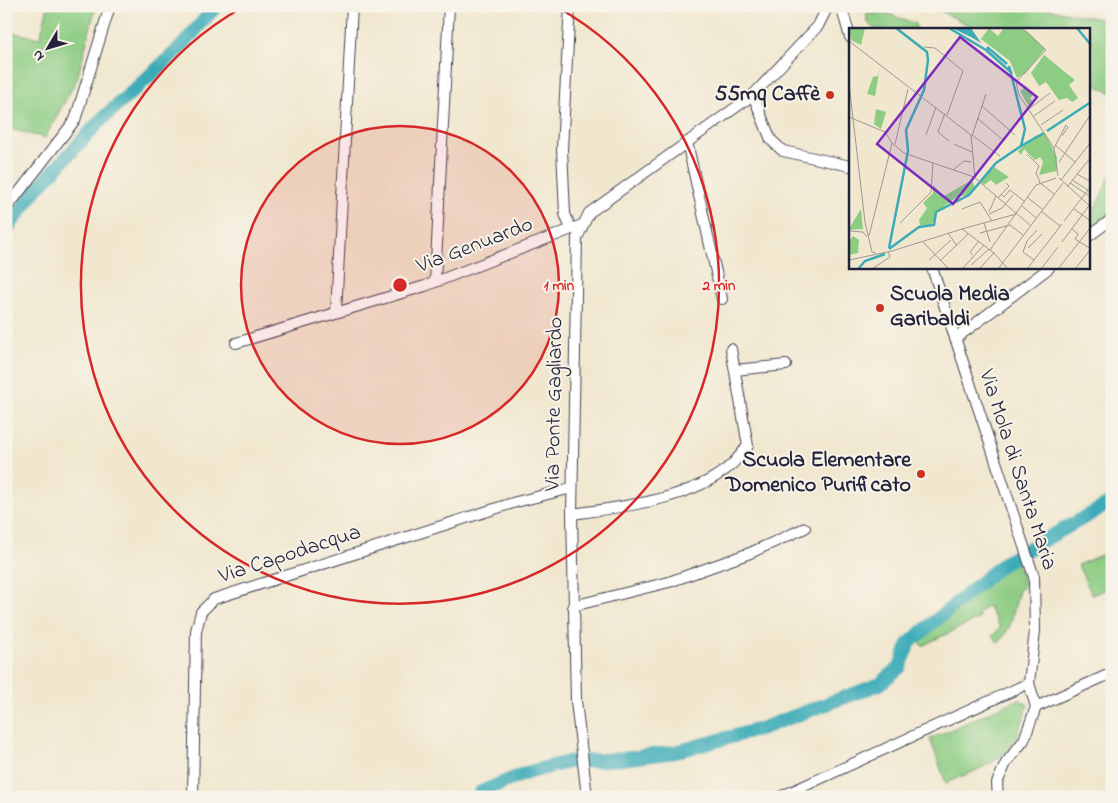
<svg xmlns="http://www.w3.org/2000/svg" width="1118" height="803" font-family="'Indie Flower',sans-serif">
<rect width="100%" height="100%" fill="#f7f3e8"/>
<filter id="ink" filterUnits="userSpaceOnUse"><feTurbulence type="fractalNoise" baseFrequency=".02" numOctaves="2"/><feDisplacementMap in="SourceGraphic" scale="10" xChannelSelector="R" yChannelSelector="G"/><feConvolveMatrix kernelMatrix="1 2 1 2 8 2 1 2 1" color-interpolation-filters="sRGB"/></filter>
<filter id="wash" filterUnits="userSpaceOnUse"><feTurbulence type="fractalNoise" baseFrequency=".0096" numOctaves="4" result="noise"/><feDisplacementMap in="SourceGraphic" scale="20" xChannelSelector="R" yChannelSelector="G"/><feGaussianBlur stdDeviation="1.12" result="paint"/><feColorMatrix in="noise" values="0 0 0 0 0 0 0 0 0 0 0 0 0 0 0 0 0 1.4 0 .05"/><feComposite in="paint" operator="in"/></filter>
<g filter="url(#wash)">
<rect width="100%" height="100%" fill="#f1e7cf"/>
<!-- green -->
<g fill="#8dcc83" stroke="#58775f">
<path d="M48 6H96L77 79 45 138 6 128V31L40 38Z"/>
<path d="M931 6H1049L1052 10 1112 21V93L1089 82V29H969L970 26Z"/>
<path d="M866 14H888L914 23 917 29H874L868 23Z"/>
<path d="M1112 172V215L1095 228 1089 224V221Z"/>
<path d="M1112 550V587L1092 595 1078 565Z"/>
<path d="M1016 560 1025 586 1019 590 1010 626 999 643 992 636 1000 628 988 606 978 613 980 618 922 646 919 641Z"/>
<path d="M1019 699 1028 705C1023 716 1021 731 1014 741 1001 764 968 773 946 783L930 739Z"/>
</g>
<g fill="none" stroke-linecap="round" stroke-linejoin="round">
<!-- canal -->
<g stroke="#3babb8" stroke-width="14">
<path d="M1106 6 1112 7"/>
<path d="M6 230 36 190 101 120 180 48 216 6"/>
<path d="M478 797 481 792 526 773 568 762 622 759 675 752 760 729 880 684 900 667 909 643 1005 562 1112 502"/>
</g>
</g>
</g>
<g filter="url(#ink)">
<g fill="none" stroke-linecap="round" stroke-linejoin="round">
<!-- street casing -->
<g stroke="#414051" stroke-width="12">
<g id="street">
<path d="M570 6 562 149 565 214 571 229"/>
<path d="M841 6 850 37"/>
<path d="M753 95 771 140 783 151 850 166"/>
<path d="M687 142 722 299"/>
<path d="M6 209 75 120 110 6"/>
<path d="M1089 236 1112 219"/>
<path d="M932 268 1034 577 1035 631 1029 683 1036 707 1024 740 1006 763 997 783 998 797"/>
<path d="M435 282 449 6"/>
<path d="M336 312 352 6"/>
<path d="M955 339 1049 268"/>
<path d="M236 343 425 286 582 225"/>
<path d="M735 370 786 365"/>
<path d="M572 514C621 507 691 500 730 466 737 460 742 452 748 446L731 349"/>
<path d="M573 606 669 582 750 553 805 528"/>
<path d="M1036 707 1112 673"/>
<path d="M193 797 196 631 201 612 214 599 516 502 572 488"/>
<path d="M587 797 576 701 572 514 577 238 589 213 753 95 818 26 828 6"/>
<path d="M780 797 1029 683"/>
</g>
</g>
<!-- street -->
<use href="#street" stroke="#fff" stroke-width="10"/>
</g>
</g>
<!-- distance rings -->
<circle cx="400" cy="285" r="159" fill="#d62828" fill-opacity=".12"/>
<g fill="none" stroke="#d62828" stroke-width="2.5">
<circle cx="400" cy="285" r="159"/>
<path d="M557 7A319 319 0 1 1 243 7"/>
</g>
<!-- markers -->
<g fill="#c8321e" stroke="#f7f3e8" stroke-width="2">
<circle cx="830" cy="95" r="5"/>
<circle cx="880" cy="308" r="5"/>
<circle cx="921" cy="474" r="5"/>
</g>
<g text-anchor="middle" dominant-baseline="central" stroke-width="4" stroke-linejoin="round" paint-order="stroke">
<!-- poi labels -->
<g font-size="22" font-weight="bold" fill="#22223b" stroke="#f7f3e8" text-anchor="end">
<text x="820" y="95">55mq Caffè</text>
<text x="890" y="295" text-anchor="start">Scuola Media<tspan x="890" dy="25">Garibaldi</tspan></text>
<text x="911" y="461">Scuola Elementare<tspan x="911" dy="25">Domenico Purificato</tspan></text>
</g>
<!-- street labels -->
<g font-size="22" fill="#22223b" stroke="#f7f3e8">
<text transform="translate(475 246) rotate(-21)">Via Genuardo</text>
<text transform="translate(555 404) rotate(-89)">Via Ponte Gagliardo</text>
<text transform="translate(1017 470) rotate(72)">Via Mola di Santa Maria</text>
<text transform="translate(290 555) rotate(-18)">Via Capodacqua</text>
</g>
</g>
<!-- overview -->
<g transform="translate(849 28)">
<rect width="241" height="241" fill="#f1e7cf"/>
<path d="M0 0H16L12 17 2 12ZM140 0 149 8 155 0H170L179 4 196 21 177 45 168 50 161 33 132 11ZM195 27 226 52 220 57 229 70 223 74 218 70 210 72 197 54 190 58 182 45ZM31 39 26 68 18 66 24 49 29 48ZM177 58 184 67 181 70 185 75 180 79 171 63ZM27 81 37 84 32 101 25 96ZM196 105 208 129V143L190 147 194 134 191 129 186 132 175 121 172 127 169 123 186 108ZM145 139 160 149 147 157 142 152 135 157 132 154ZM123 152 126 159 119 167 108 169 87 184 83 197H71L70 192 78 180 74 175 84 165V157L95 168ZM12 181 14 201 0 202 1 199ZM4 208 10 212 9 225 0 227V214Z" fill="#8dcc83"/>
<path d="M103 0H122L132 15 122 9Z" fill="#3babb8"/>
<path fill="none" stroke="#3babb8" stroke-width="2.5" d="M100 0 137 22M228 0 242 17M138 19 158 36M139 20 138 23 163 45M198 103 242 74M172 118 195 105M40 220 59 123 57 102 75 62 79 32 78 24 47 0M40 221 70 199 85 197 87 184 120 167 147 135 172 118 176 101 160 38M9 241 16 233 36 226"/>
<path fill="none" stroke="#9e9894" stroke-width="1" d="M173 0 197 22 167 54 170 67 205 120 209 148M0 13 122 107 126 150 181 197M75 19 86 20 114 43 98 87M0 56 16 194 23 224 27 225M133 78 166 107M180 81 201 65M96 85 89 104 100 113M185 88 206 73M0 89 36 104 43 115 55 125 125 149M128 90 154 112M192 97 214 82M77 107 87 79M123 107 151 128M123 108 137 66M46 116 59 61M105 116 123 124M206 117 226 134M205 120 217 97 219 99 213 108M178 126 190 138 187 145 191 154M210 134 242 86M104 142 115 133 122 134M228 146 242 154M210 150 242 179M212 152 242 114M223 152 242 164M190 154 205 166M221 155 242 169M218 159 242 129M152 166 155 169 161 162 176 174M178 169 193 181M149 170 160 158 157 155M173 178 187 190M113 181 131 174 143 193M225 181 242 193M192 183 211 198M140 184 147 168M140 186 153 180 164 167M215 193 239 162M51 195 82 164 84 135M135 195 141 214M113 201 167 186M223 201 229 206 226 211 242 221M0 203 14 204 18 209M99 205 108 218M131 205 161 197 174 207M20 208 43 115M74 214 100 241M213 214 242 175M179 220 193 206M141 222 187 157 207 150M124 227 121 224 130 213M0 232 43 223 113 201 145 225 159 241M80 232 102 212M185 232 174 224 178 213 188 202M91 233 119 206M122 237 140 221M23 241 41 229 39 224M113 241 135 217M130 241 145 225M149 241 214 155M178 241 213 196M192 241 209 219M209 241 242 199M226 241 242 221"/>
<path fill="#7b2cbf" fill-opacity="0.15" stroke="#7b2cbf" stroke-width="2.5" d="M111 9 188 69 104 176 28 116Z"/>
<rect width="241" height="241" fill="none" stroke="#22223b" stroke-width="2.5"/>
</g>
<circle cx="400" cy="285" r="8" fill="#d62828" stroke="#f7f3e8" stroke-width="2.5"/>
<g font-size="15" text-anchor="middle" font-weight="bold" fill="#d62828" stroke="#f7f3e8" stroke-width="4" stroke-linejoin="round" paint-order="stroke">
<text x="559" y="290">1 min</text>
<text x="719" y="290">2 min</text>
</g>
<!-- margin -->
<rect width="1118" height="803" fill="none" stroke="#f7f3e8" stroke-width="25"/>
<!-- north arrow -->
<g transform="translate(48 48) rotate(232)" stroke="#f7f3e8" stroke-width="4" paint-order="stroke">
<path d="M0-4L9 19L0 12L-9 19Z" fill="#22223b"/>
<text y="-8" font-size="14" font-weight="bold" text-anchor="middle" fill="#22223b">N</text>
</g>
</svg>
